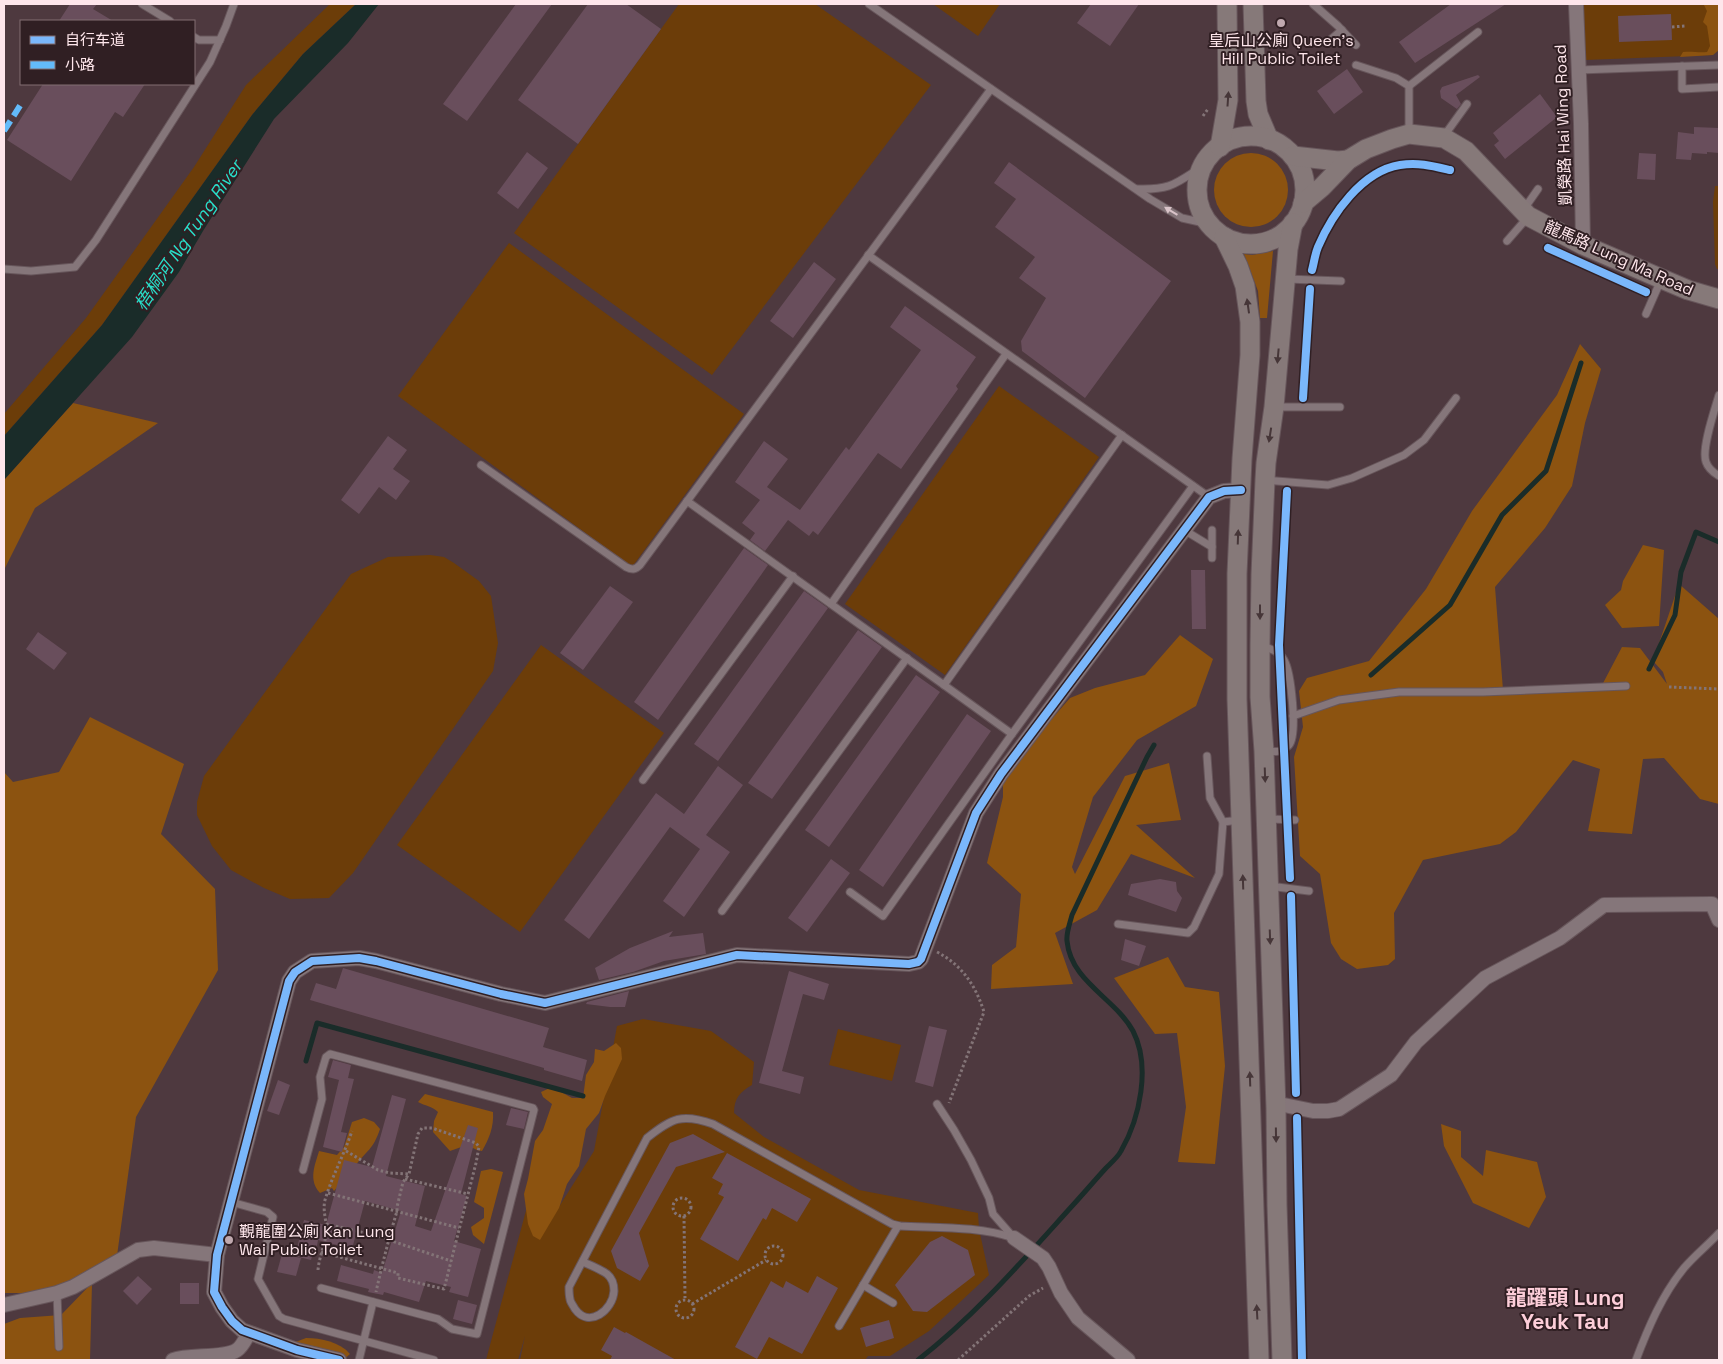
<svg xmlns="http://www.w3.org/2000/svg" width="1723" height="1364" font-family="'Space Grotesk','Noto Sans SC',sans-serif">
<rect width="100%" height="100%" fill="#4e393f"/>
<!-- green -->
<g fill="#6c3d09">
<path d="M330 4H356L303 54 252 115 102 325 4 436V414L86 318 194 167 246 85Z"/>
<path d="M679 4H815L931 85 712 375 514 233Z"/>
<path d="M933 4H1000L978 36Z"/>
<path d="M1583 4H1711L1713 55 1585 60Z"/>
<path d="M1715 186H1719V269H1717L1715 264 1713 202Z"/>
<path d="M509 243 744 414 632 567 398 396Z"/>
<path d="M999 386 1099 457 945 675 845 604Z"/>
<path d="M430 555 444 557 454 563 479 581 491 596 498 643 493 671 353 873 329 898 290 899 264 888 231 870 212 846 197 815V802L204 776 351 574 388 557Z"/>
<path d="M541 645 664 733 520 932 397 845Z"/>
<path d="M643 1019 711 1031 754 1062 752 1085C740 1092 734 1098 734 1113L764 1137 859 1190 978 1213 979 1229 989 1275 929 1331 890 1356H868L865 1360H520L525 1336 518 1360H486L554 1106 557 1210 594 1151 617 1026Z"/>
<path d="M838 1029 901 1045 892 1081 829 1065Z"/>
</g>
<!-- forest -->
<g fill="#8c5310">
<path d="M1705 4H1719V50L1713 55 1680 57 1683 52C1692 51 1699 53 1707 52L1710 46 1707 26 1703 22 1707 11 1704 5Z"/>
<circle cx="1251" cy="190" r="37"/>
<path d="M1273 251 1267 318H1260L1258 291 1244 254 1252 255Z"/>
<path d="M1580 344 1601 369 1585 423 1572 486 1545 528 1495 587 1503 690 1601 687 1622 647 1640 648 1667 684 1663 672 1653 661 1679 584 1719 619V804L1700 799 1664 758 1643 759 1632 834 1588 831 1600 769 1573 760 1516 832 1500 844 1423 860 1394 913 1395 959 1388 965 1357 969 1341 959 1331 943 1320 874 1300 856 1294 757 1303 727 1299 691 1307 678 1369 661 1426 589 1472 511 1557 395Z"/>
<path d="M73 403 158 423 35 508 4 570V480Z"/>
<path d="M1643 545 1664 550 1659 626 1622 628 1605 605 1621 590 1623 581Z"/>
<path d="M1180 635 1213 659 1196 706 1137 740 1093 797 1072 867 1075 874 1125 776 1169 763 1181 820 1136 825 1195 878 1131 854 1097 910 1055 933 1073 984 991 989 992 965 1016 947 1021 894 987 863 1003 797V775L1070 698 1095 688 1145 675Z"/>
<path d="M90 717 184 764 161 834 215 889 218 970 136 1117 116 1263 57 1293H4V772L13 782 59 772Z"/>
<path d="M1168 957 1185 987 1219 992 1225 1066 1215 1164 1178 1162 1186 1107 1177 1033 1155 1034 1114 978Z"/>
<path d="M616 1043 621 1048 622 1059 605 1096 599 1113 586 1129 579 1166 567 1184 559 1208 540 1240 533 1236 528 1224 524 1194 528 1179 535 1141 543 1130 552 1104 543 1097 541 1092 552 1087 572 1098H583L586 1075 594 1062 595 1049 604 1051Z"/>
<path d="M425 1094 493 1112C494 1127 489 1139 482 1151L477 1150 467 1145 450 1151 433 1132 434 1121 438 1112C432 1106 425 1106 418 1102Z"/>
<path d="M364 1118 374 1122 380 1129C373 1150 367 1150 355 1166 348 1175 341 1183 334 1191L332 1188 320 1193C308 1180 315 1165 319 1151L337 1155 344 1147 352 1122Z"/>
<path d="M1441 1124 1461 1131V1157L1483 1176 1486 1150 1537 1162 1546 1197 1529 1228 1473 1203 1444 1146Z"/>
<path d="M491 1169 503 1172 484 1244 473 1235 471 1227 484 1218V1208L474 1202 481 1171Z"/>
<path d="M92 1283 90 1360H4V1324L20 1318 61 1315Z"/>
<path d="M306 1338C321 1338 340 1342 350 1354L343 1360 293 1343Z"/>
</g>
<!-- water -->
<path fill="#1a2c29" d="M356 4H379L348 43 274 119 203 231 179 272 132 337 4 480V436L102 325 252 115 303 54Z"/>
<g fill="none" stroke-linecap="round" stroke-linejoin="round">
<!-- stream -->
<g stroke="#1a2c29" stroke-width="5">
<path d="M1649 669 1675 615 1681 572 1696 532 1719 542"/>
<path d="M1371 675 1450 605 1502 515 1546 471 1581 363"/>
<path d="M306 1061 317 1023 583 1096"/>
<path d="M918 1360C976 1315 1024 1259 1073 1205 1084 1193 1095 1180 1106 1168 1111 1163 1118 1157 1121 1151 1140 1118 1151 1066 1133 1031 1115 998 1071 982 1067 941 1066 933 1070 923 1072 915L1147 757 1154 745"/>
</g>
</g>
<!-- building -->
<g fill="#694e5c">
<path d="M70 4H97L93 9 113 21H59Z"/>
<path d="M516 4H552L467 121 443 104Z"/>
<path d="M588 4H626L661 29 578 144 518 100Z"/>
<path d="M1091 4H1139L1110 46 1077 23Z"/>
<path d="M1451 4H1506L1415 63 1399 42Z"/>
<path d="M1671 14 1672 40 1619 42 1618 16Z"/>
<path d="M1347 69 1363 92 1334 114 1317 91Z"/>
<path d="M1478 75 1480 77 1456 95 1461 104 1457 109 1441 98 1440 91 1442 87Z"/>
<path d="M43 84H145L123 117 115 112 71 181 7 140Z"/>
<path d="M1540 94 1557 117 1505 159 1494 145 1499 141 1493 133Z"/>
<path d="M1694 127 1719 128V153L1707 152V154L1692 153 1691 160 1676 159 1678 132 1694 134Z"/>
<path d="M527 152 548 168 518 209 497 193Z"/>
<path d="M1639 153 1656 154 1655 180 1637 179Z"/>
<path d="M1009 162 1171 281 1085 398 1022 351 1021 341 1046 298 1019 278 1035 257 995 227 1016 199 994 183Z"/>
<path d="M814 262 836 279 793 338 770 321Z"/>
<path d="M905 306 976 357 956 386 958 389 901 469 878 453 818 535 813 531 809 536 788 520 765 551 750 540 755 533 742 523 760 500 735 482 764 441 788 459 767 487 800 510 846 447 849 450 921 350 890 327Z"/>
<path d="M388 436 407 450 393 469 410 481 396 500 379 487 359 514 341 500Z"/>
<path d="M744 548 768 565 658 720 634 702Z"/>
<path d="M1191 570H1205L1206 629H1192Z"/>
<path d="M610 586 633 602 583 670 560 653Z"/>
<path d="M804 591 828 608 718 761 694 744Z"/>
<path d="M858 630 882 647 772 799 748 783Z"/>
<path d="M38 632 67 653 54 670 26 649Z"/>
<path d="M916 675 940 692 829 847 805 830Z"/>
<path d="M967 714 991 731 883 887 859 870Z"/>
<path d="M718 766 743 785 706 835 730 852 684 917 663 901 700 849 670 827 589 939 564 920 656 793 684 814Z"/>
<path d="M831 859 850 873 807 932 788 918Z"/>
<path d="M1160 879 1176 882 1177 891 1182 898 1176 912 1128 895 1131 884Z"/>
<path d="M673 931 669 937 703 933 706 954 664 961 633 972 599 980 595 968 630 948Z"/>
<path d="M1125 939 1146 946 1139 966 1121 960Z"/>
<path d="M343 968 549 1028 543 1047 587 1060 582 1081 544 1070V1068L310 1000 316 983 336 989Z"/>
<path d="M789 971 829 984 824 1000 803 994 782 1071 804 1077 800 1094 759 1083Z"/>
<path d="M629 991 625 1007H610L586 1004 587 1002Z"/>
<path d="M929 1026 947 1030 933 1087 915 1082Z"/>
<path d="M333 1060 351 1065 348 1078 354 1079 341 1132 347 1133 342 1152 323 1147 339 1080 328 1077Z"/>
<path d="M278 1080 290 1085 279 1115 267 1111Z"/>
<path d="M392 1095 406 1099 386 1176 425 1186 415 1226 431 1231 468 1125 478 1128 461 1194 467 1196 454 1241 481 1249 468 1297 449 1292 451 1287 426 1281 419 1302 384 1292 383 1295 368 1292 369 1289 337 1281 341 1265 373 1274 374 1270 382 1273 401 1211 365 1201 352 1249 318 1240 317 1246 315 1245 311 1260 295 1256 304 1220 326 1225 344 1160 372 1167Z"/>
<path d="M511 1108 528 1112 524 1129 506 1125Z"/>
<path d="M693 1134 725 1152 676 1167 639 1233 649 1266 640 1281 617 1268 611 1251 670 1143Z"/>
<path d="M727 1153 811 1199 797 1222 772 1208 766 1220 763 1218 738 1261 700 1239 724 1197 718 1194 723 1184 712 1178Z"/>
<path d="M942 1236 968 1250 975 1275 927 1312 913 1311 895 1285 930 1242Z"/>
<path d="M282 1254 301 1258 296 1276 277 1272Z"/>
<path d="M138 1276 152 1289 137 1305 123 1291Z"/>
<path d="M817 1276 838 1288 802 1354 769 1337 757 1359 735 1347 771 1281 783 1288 786 1281 808 1293Z"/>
<rect x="180" y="1283" width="19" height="21"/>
<path d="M458 1300 477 1305 472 1324 453 1319Z"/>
<path d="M889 1320 894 1338 866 1347 860 1328Z"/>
<path d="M614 1327 625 1333 626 1332 676 1360H610L612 1356 601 1350Z"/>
</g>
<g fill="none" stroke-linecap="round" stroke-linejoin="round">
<!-- lane casing -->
<g stroke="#67565b" stroke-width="9">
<g id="lane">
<path d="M142 4 170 21"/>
<path d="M869 4 1150 199 1182 218 1209 224"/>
<path d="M1313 4 1338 26 1356 45"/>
<path d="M194 37 199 40H220"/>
<path d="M1329 41 1342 30"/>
<path d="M1356 65 1396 78 1409 86V133"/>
<path d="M1682 66V89L1719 87"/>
<path d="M1579 70 1719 65"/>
<path d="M1409 86 1478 32"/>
<path d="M1444 136 1467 104"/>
<path d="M1137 189C1171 190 1175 184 1203 166"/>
<path d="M1524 209 1538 189"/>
<path d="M1507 241 1528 217"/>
<path d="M868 255 1209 497"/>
<path d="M4 269 31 271 75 267 96 240 210 62 226 26 234 4"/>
<path d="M1287 279 1341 281"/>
<path d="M1646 314 1661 280"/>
<path d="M1719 395C1715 409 1701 449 1706 462 1708 468 1714 473 1719 476"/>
<path d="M1274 407H1340"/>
<path d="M481 465 626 567C632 570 635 570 640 565L991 89"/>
<path d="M1265 480 1328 485 1352 478 1404 455 1424 440 1456 398"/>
<path d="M687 501 944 685 1122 435"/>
<path d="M1184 530 1212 547V530"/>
<path d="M1212 558V547"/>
<path d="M831 604 1006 354"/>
<path d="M1262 646C1271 649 1279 651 1284 660 1291 672 1298 734 1289 745 1282 753 1274 752 1264 751"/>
<path d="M944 685 1012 734"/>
<path d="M1293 716 1339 700 1399 692H1483L1626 686"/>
<path d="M1207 756 1210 798 1223 822"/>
<path d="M643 780 793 576"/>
<path d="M1267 819 1295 820"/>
<path d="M1269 886 1309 891"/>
<path d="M850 892 883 916 1012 734 1193 486"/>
<path d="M722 911 907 658"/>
<path d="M1118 924 1188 933 1194 927 1219 874 1223 822 1240 820"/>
<path d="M937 1104 954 1130 971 1160 989 1198 993 1214 1014 1238"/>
<path d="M303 1170 322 1099 320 1077 326 1057 330 1054 533 1108 534 1110 477 1334 452 1329 438 1319 321 1288"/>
<path d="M231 1202 267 1212 273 1217 258 1279 279 1316 284 1319 434 1360"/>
<path d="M583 1262C590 1265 600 1269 607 1274 612 1278 614 1285 614 1291 613 1310 589 1329 575 1309 573 1305 570 1302 570 1299 569 1295 569 1291 569 1287L647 1138C672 1118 682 1113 713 1124L892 1224 900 1226C938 1228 978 1226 1014 1238"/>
<path d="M863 1285 893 1303"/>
<path d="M57 1293 59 1347"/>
<path d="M839 1326 898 1226"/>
<path d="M359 1360 373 1302"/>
<path d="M1636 1360C1648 1328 1662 1295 1684 1268 1695 1255 1708 1245 1719 1233"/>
</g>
</g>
<!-- street casing -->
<g stroke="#67565b" stroke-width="16">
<g id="street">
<path d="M1576 4 1581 124 1583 245"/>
<path d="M1276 1108 1284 1105 1313 1111H1328L1339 1109 1391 1075 1416 1042 1485 978 1560 938 1604 905 1712 904 1719 920"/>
<path d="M1014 1238 1043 1258 1049 1267 1061 1293 1078 1318 1128 1360"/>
<path d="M4 1305 57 1293 73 1287 138 1250 154 1248 217 1255"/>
<path d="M173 1360C190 1354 224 1359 237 1350 242 1347 246 1338 249 1333"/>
<path d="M339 1360 297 1350 242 1330 232 1321 222 1307 214 1292 217 1255 289 981 295 972 312 961 359 958 376 961 501 994 545 1003 737 955 909 964 918 962 921 959 976 813 1001 774 1209 497 1224 491 1241 490"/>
</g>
</g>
<!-- secondary casing -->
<g stroke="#67565b" stroke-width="21">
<g id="secondary">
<path d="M1253 4 1256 101 1258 114 1269 140"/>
<circle cx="1251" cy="190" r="54"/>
<path d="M1220 147 1228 100 1227 4"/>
<path d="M1293 156 1338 161 1348 160"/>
<path d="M1303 203 1322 187 1348 160 1366 149 1392 139 1409 134 1444 138 1466 151 1528 216 1583 245 1662 279 1688 290 1719 299"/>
<path d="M1224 237 1238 266 1245 286 1250 322V355L1242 459 1237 574V699L1259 1360"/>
<path d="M1282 1360 1277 1205 1276 1108 1264 751 1260 697V645L1261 575 1265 480 1266 463 1274 407 1288 249 1293 223"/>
</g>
</g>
<!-- path -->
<g stroke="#837477" stroke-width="3" stroke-dasharray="2.5 2.5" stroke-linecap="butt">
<path d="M1672 27 1685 26"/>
<path d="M1299 49 1304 42"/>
<path d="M1203 116 1208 109"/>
<path d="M1669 687 1719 689"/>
<path d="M937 952C962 965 976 986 984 1012L949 1103"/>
<path d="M346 1151 378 1170 390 1173 409 1174"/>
<path d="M405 1179 468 1194"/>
<path d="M328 1193 459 1228"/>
<circle cx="682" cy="1207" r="9"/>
<path d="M684 1216 685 1298"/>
<path d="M326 1224 383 1237 389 1240 451 1261"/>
<circle cx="774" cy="1255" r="9"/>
<path d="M321 1252 398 1273V1278L444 1289 476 1163 479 1147 476 1143 432 1128H422L418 1134 409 1174 403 1182 397 1207V1211C389 1238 382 1265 376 1292"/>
<path d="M318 1270C319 1258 324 1247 326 1235 328 1223 322 1212 325 1200 332 1176 344 1155 352 1131"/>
<circle cx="685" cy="1309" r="9"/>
<path d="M692 1304 766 1260"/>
<path d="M958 1360 1029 1296 1043 1288"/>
</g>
<!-- lane -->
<use href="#lane" stroke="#85767a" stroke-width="7"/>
<!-- street -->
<use href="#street" stroke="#85767a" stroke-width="14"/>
<!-- secondary -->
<use href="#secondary" stroke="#867979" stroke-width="19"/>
<!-- quiet -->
<path stroke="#63bbfa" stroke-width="6" stroke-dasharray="12 6" stroke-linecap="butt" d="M4 131 23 101"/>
<!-- cycleway casing -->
<g stroke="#301f23" stroke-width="11">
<g id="cycleway">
<path d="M1548 248 1646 292"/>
<path d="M1312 270C1314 263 1315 254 1318 247 1332 214 1362 171 1400 165 1418 162 1433 166 1450 170"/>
<path d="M1303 398 1310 289"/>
<path d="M1287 491 1279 645 1290 878"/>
<path d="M1291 896 1296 1093"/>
<path d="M1297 1118 1302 1360"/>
<path d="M339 1360 297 1350 242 1330 232 1321 222 1307 214 1292 217 1255 289 981 295 972 312 961 359 958 376 961 501 994 545 1003 737 955 909 964 918 962 921 959 976 813 1001 774 1209 497 1224 491 1241 490"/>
</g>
</g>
<!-- cycleway -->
<use href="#cycleway" stroke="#7ab7fb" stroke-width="8"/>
</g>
<!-- one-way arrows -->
<defs><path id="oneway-solid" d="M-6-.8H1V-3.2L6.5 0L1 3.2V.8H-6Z" transform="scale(1.25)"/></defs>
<g fill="#463638">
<use href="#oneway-solid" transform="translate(1228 99) rotate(-86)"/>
<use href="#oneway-solid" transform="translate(1248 306) rotate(-98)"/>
<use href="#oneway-solid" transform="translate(1278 356) rotate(95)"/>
<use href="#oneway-solid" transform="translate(1270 435) rotate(99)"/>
<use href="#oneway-solid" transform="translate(1238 537) rotate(-88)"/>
<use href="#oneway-solid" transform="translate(1260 612) rotate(90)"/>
<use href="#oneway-solid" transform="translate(1265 775) rotate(88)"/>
<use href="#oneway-solid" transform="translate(1243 882) rotate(-92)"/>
<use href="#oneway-solid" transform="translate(1270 937) rotate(88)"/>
<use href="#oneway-solid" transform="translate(1250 1079) rotate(-92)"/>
<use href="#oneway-solid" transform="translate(1276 1135) rotate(89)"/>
<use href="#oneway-solid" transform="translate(1257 1312) rotate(-93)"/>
</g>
<use fill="#dac4c9" href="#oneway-solid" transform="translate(1171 211) rotate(-149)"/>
<!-- markers -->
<g fill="#c0a9af" stroke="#301f23" stroke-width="2">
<circle cx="1281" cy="23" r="5"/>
<circle cx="229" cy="1240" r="5"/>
</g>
<g text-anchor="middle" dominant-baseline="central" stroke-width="4" stroke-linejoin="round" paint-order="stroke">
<!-- poi labels -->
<g font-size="16" fill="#fee6eb" stroke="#301f23">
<text x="1281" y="40">皇后山公廁 Queen's<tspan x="1281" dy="18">Hill Public Toilet</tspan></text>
<text x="239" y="1231" text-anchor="start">覲龍圍公廁 Kan Lung<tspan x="239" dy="18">Wai Public Toilet</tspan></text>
</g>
<!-- street labels -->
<g font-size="16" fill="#fee6eb" stroke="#301f23">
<text transform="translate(1563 125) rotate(-92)">凱榮路 Hai Wing Road</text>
<text transform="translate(1619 258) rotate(24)">龍馬路 Lung Ma Road</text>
</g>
<!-- water labels -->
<g font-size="18" font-style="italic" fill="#28dfca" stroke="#301f23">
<text transform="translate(188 235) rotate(-56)">梧桐河 Ng Tung River</text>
</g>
<!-- district labels -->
<g font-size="21" font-weight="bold" fill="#fdced9" stroke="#301f23">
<text x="1565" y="1297">龍躍頭 Lung<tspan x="1565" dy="24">Yeuk Tau</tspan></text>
</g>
</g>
<!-- border -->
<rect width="1723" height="1364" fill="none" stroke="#fee6eb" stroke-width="10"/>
<!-- legend -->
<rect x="20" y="20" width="175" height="65" fill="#301f23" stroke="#826f73"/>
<rect x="30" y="36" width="25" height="8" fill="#7ab7fb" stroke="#826f73"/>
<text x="65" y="45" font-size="15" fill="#fee6eb">自行车道</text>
<rect x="30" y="61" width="25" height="8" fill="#63bbfa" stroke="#826f73"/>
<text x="65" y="70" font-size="15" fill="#fee6eb">小路</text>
</svg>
